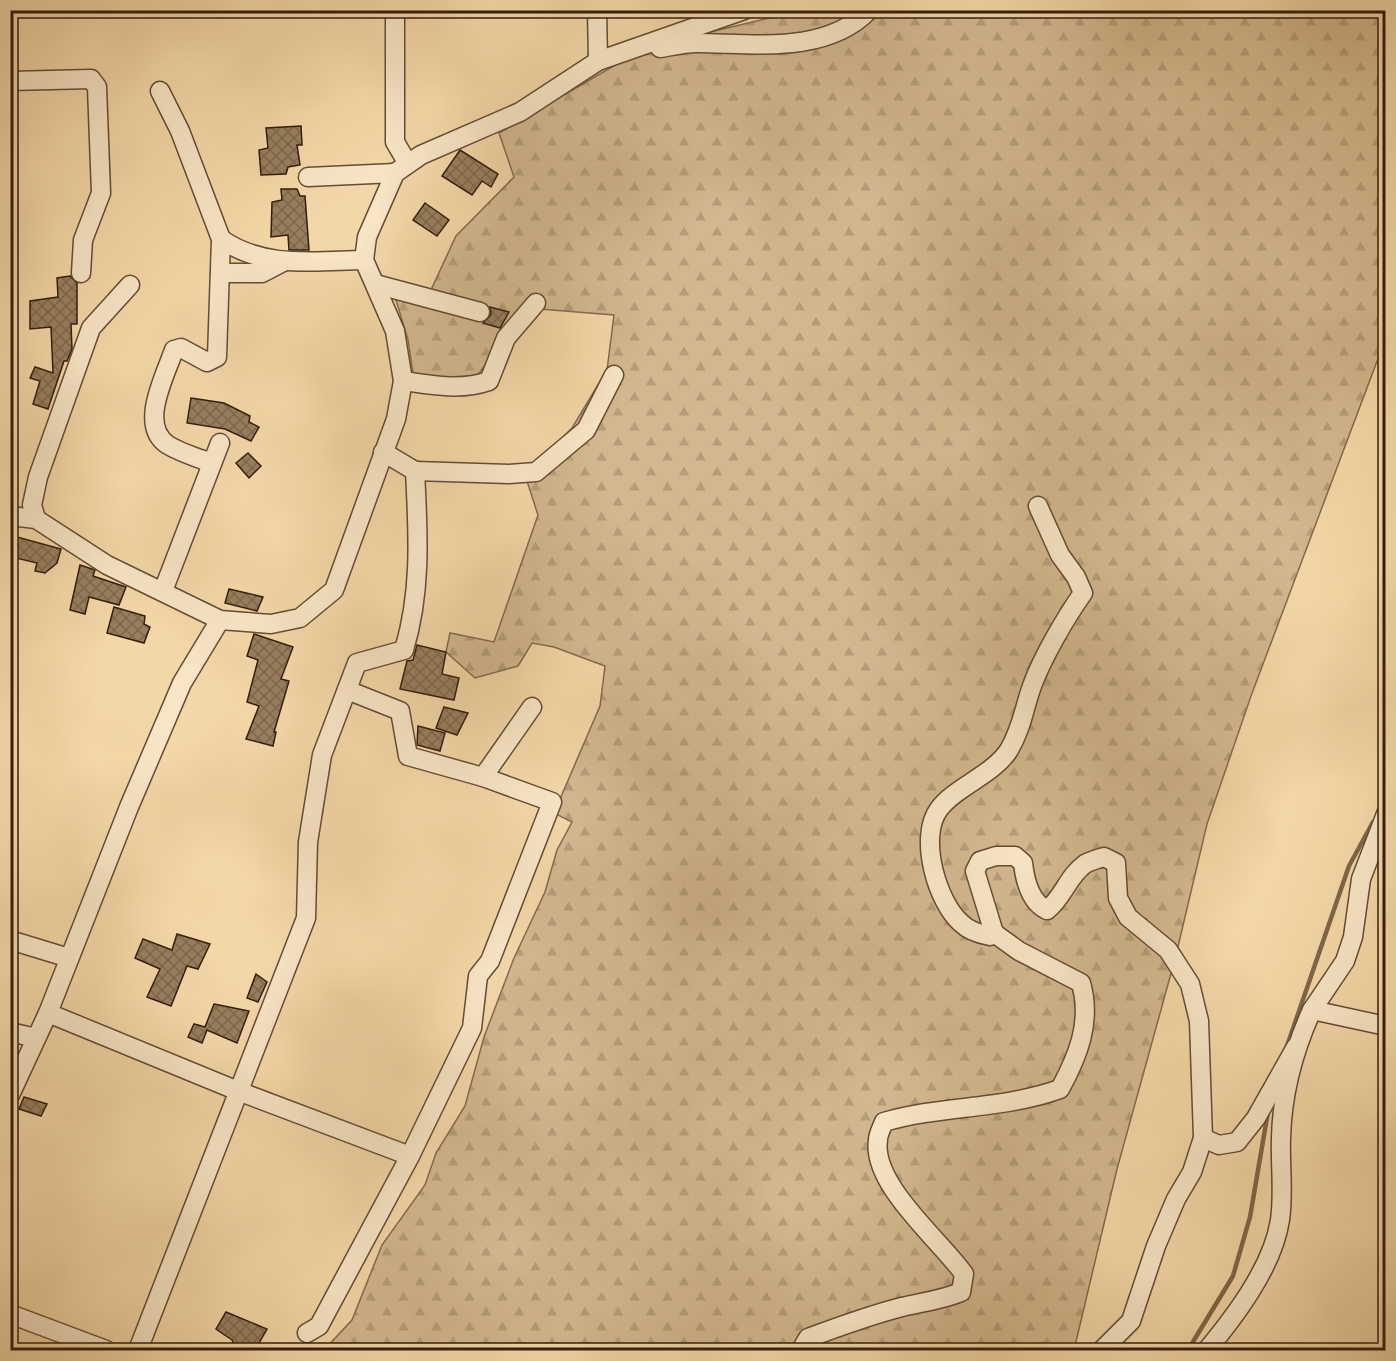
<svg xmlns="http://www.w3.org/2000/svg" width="1396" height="1361" font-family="'IM FELL English',serif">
<defs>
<pattern id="forest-firs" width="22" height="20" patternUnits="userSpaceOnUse" patternTransform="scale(1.5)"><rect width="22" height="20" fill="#d3b78e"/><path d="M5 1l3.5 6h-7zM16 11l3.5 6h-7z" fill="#b69d79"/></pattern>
<pattern id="building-cross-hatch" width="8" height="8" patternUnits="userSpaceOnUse" patternTransform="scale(1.5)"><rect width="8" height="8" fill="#987e5e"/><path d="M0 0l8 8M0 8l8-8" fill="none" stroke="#7d674c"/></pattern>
</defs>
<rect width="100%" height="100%" fill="#f4d7a8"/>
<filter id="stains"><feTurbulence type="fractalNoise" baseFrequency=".00333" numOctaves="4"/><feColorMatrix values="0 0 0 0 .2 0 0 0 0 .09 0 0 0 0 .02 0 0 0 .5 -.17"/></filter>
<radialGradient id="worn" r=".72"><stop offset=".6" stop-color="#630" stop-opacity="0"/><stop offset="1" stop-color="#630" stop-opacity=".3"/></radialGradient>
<!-- forest -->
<path fill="url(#forest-firs)" stroke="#846a4e" stroke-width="1.5" d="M799 11H1385V340L1251 696 1207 824 1175 959 1117 1169 1074 1350H324L352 1320 382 1245 425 1185 436 1153 465 1106 484 1037 514 958 545 892 557 850 572 822 554 813 600 706 605 666 554 647 532 643 518 666 475 678 446 652 450 633 494 642 538 515 525 475 572 428 607 370 614 315 540 309 489 360 477 376 447 383 413 373 408 340 396 300 430 292 456 236 514 177 499 133 622 61 706 33Z"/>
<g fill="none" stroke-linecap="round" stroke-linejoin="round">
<!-- stream -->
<g stroke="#80674a" stroke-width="4.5">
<path d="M1378 812 1386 797"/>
<path d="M1287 1046 1349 866 1373 822"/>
<path d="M1188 1350 1233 1276 1250 1217 1268 1112"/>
</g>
</g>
<!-- building -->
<g fill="url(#building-cross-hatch)" stroke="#341d0d" stroke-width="1.5">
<path d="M301 126 302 145H297L300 165 288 167 286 174 261 175 259 150 268 148 266 128Z"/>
<path d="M460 150 498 174 491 187 482 181 472 195 442 176Z"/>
<path d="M281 189H297L300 196H305L309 250H289L288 235 271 237 272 202 282 200Z"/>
<path d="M425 203 449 220 437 236 413 220Z"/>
<path d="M70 276 77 283V324H71L72 349 67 361H64L48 409 33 404 40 381 30 378 35 367 53 373 51 327 30 329V301L58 297 57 278Z"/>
<path d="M490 307 509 312 500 328 483 323 491 315Z"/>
<path d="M191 398 224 403 250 416 249 422 259 427 251 441 225 429 187 423Z"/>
<path d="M248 453 261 466 249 478 236 463Z"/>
<path d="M17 537 61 549 57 563 45 573 35 571 37 563 12 557Z"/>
<path d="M80 565 95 570 93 576 126 587 119 605 89 597 85 614 70 610Z"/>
<path d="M229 589 263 597 257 611 225 603Z"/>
<path d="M114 607 145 616 144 624 150 627 144 643 107 633Z"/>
<path d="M254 634 293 647 281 679 289 681 274 732H276L273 746 246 739 259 706 247 702 258 660 247 656Z"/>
<path d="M417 645 446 652 442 674 459 678 454 700 400 689 407 661 413 660Z"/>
<path d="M444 707 468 713 457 735 436 728Z"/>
<path d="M418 726 445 733 440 751 417 745Z"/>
<path d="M177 934 210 944 198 969 187 966 171 1006 147 997 160 969 135 958 143 939 172 950Z"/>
<path d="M256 974 267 982 258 1002 247 998Z"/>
<path d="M214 1004 249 1011 237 1043 207 1030 202 1043 188 1037 194 1024 205 1027Z"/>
<path d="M24 1097 47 1104 41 1116 19 1109Z"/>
<path d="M226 1312 267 1329 255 1350H237L232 1340 216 1329Z"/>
</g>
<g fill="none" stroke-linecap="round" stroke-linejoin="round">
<!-- street casing -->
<g stroke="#644c34" stroke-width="21">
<g id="street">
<path d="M395 10V142L408 164"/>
<path d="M597 10 598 61"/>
<path d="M660 48C672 46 685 43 697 43 752 43 826 55 869 10"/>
<path d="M10 81 91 79 97 87 101 193 83 240 81 273"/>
<path d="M160 91 180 131 221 239 217 357 207 362 181 348 174 350C165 376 138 426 168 445 181 453 198 458 212 463"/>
<path d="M308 177 395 173"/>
<path d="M221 239C264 269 314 261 364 260"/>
<path d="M220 273H262L283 262"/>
<path d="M375 284 480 312"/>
<path d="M403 381C433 385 460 391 489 381L506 338 536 303"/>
<path d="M415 471 509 474 536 472 586 430 614 375"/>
<path d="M1038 506 1060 555 1076 577 1083 593C1066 617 1042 658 1032 686 1024 708 1022 728 1009 750 993 775 955 787 939 809 918 837 937 902 961 923 969 931 979 934 990 936L994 933 975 871 980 861 996 856H1015L1023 863C1025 881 1030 902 1047 910 1063 898 1068 876 1085 864 1090 861 1098 859 1104 857L1116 863 1118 898 1128 917 1168 950 1190 984 1199 1021 1203 1138 1219 1145 1237 1142 1256 1118 1296 1047"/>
<path d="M10 516 36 519 107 565 220 620 271 624 300 618 334 590 396 419 403 381 395 331 364 260 367 237 395 173 421 155 520 112 598 61 744 10"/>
<path d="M36 519 32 505 38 477 91 328 130 285"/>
<path d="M163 591 220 443"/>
<path d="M347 690 400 711 408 756 483 777 532 707"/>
<path d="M10 940 69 958"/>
<path d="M1312 1010 1345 961 1353 937 1361 879 1386 814"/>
<path d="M48 1013 238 1091 410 1156"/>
<path d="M10 1032 36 1038"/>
<path d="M10 1095 48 1013 129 807 182 683 220 620"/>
<path d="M10 1314 106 1350"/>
<path d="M307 1333 319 1326 410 1156 472 1028 478 976 490 961 552 802 483 777"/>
<path d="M138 1350 306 918 308 842 322 755 357 663 404 650C422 590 418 532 415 471L383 452"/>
<path d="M801 1350 808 1338C838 1327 870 1315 902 1307 923 1302 942 1300 961 1292L964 1274C940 1240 871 1184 878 1140 878 1134 882 1127 884 1122 942 1105 1001 1110 1060 1089 1078 1056 1092 1022 1081 983L1019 951 994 933"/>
<path d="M1102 1350 1131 1321 1156 1246 1176 1199 1192 1172 1203 1138"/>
<path d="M1207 1350C1236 1315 1273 1266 1280 1220 1284 1193 1280 1165 1281 1138 1282 1093 1294 1050 1312 1010L1386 1026"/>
</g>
</g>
<!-- street -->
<use href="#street" stroke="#f8e5c6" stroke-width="18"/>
</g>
<!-- margin -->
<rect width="1396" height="1361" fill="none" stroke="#f4d7a8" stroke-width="36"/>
<rect x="12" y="12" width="1372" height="1337" fill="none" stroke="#341d0d" stroke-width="3"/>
<rect x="18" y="18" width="1360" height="1325" fill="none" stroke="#341d0d" stroke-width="1.5"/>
<rect width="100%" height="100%" filter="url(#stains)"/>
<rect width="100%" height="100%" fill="url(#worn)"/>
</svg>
